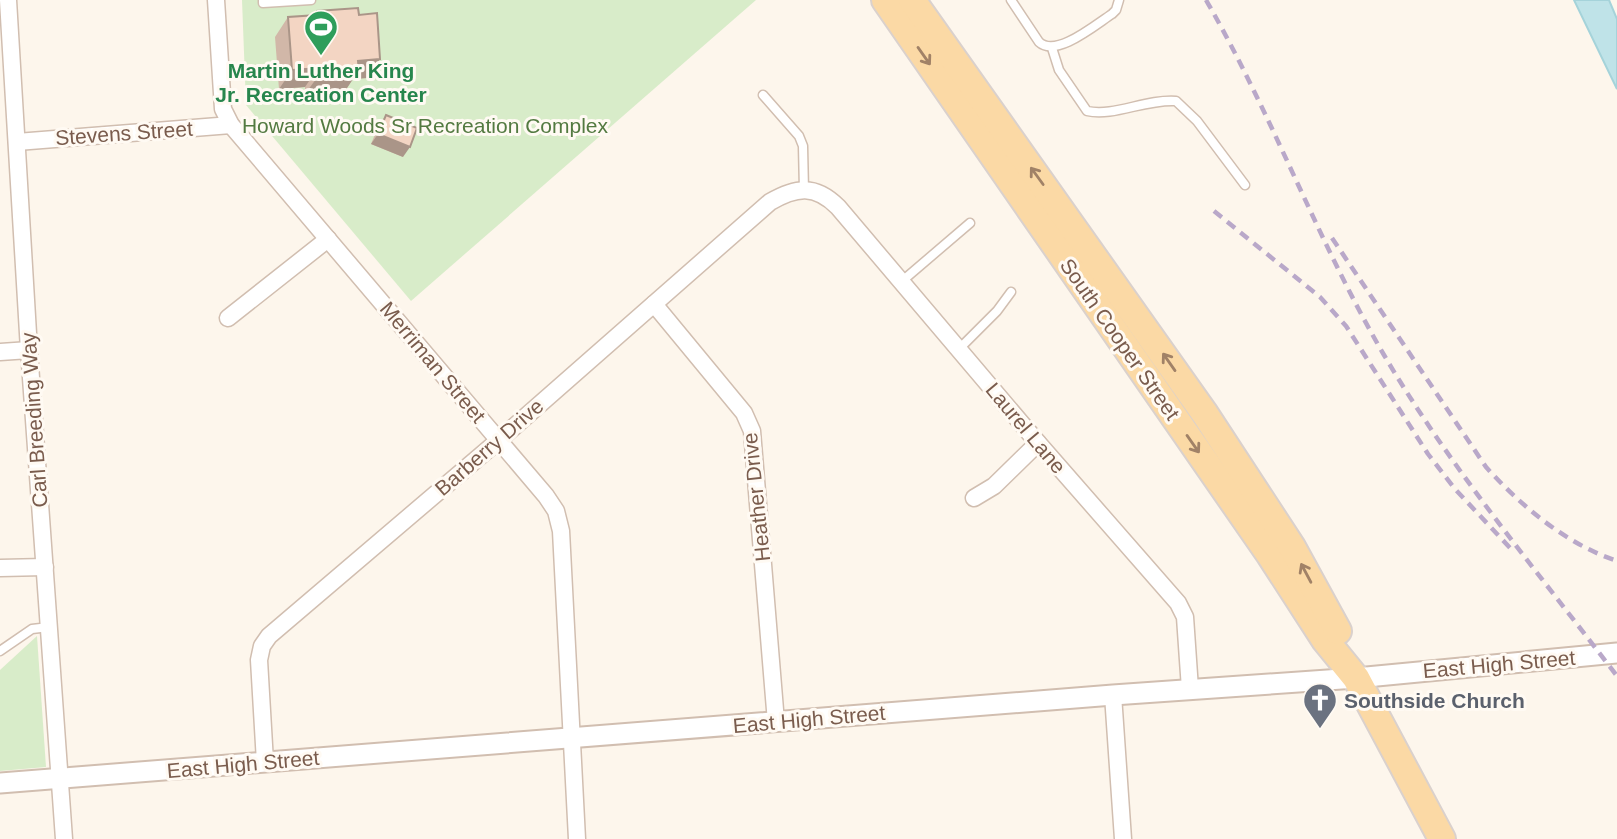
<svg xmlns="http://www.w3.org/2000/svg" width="1617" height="839" font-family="Helvetica,sans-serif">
<rect width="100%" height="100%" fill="#fdf6ec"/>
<!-- green -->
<g fill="#d8ecc9">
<path d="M242 0H756L411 301 246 105Z"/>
<path d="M37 636 46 767 0 771V670Z"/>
</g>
<!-- water -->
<path fill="#bfe3e8" stroke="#a5d3da" stroke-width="2" d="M1574 0H1609L1617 19V89Z"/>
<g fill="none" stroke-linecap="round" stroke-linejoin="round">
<!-- service casing -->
<g stroke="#d1beb0" stroke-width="11">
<g id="service">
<path d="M263 0V3L311 0"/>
<path d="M1011 0 1039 42C1056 58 1095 25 1112 14L1116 10 1119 0"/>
<path d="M1052 48 1059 70 1087 111C1114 117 1145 99 1176 101L1197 121 1245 185"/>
<path d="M763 95 799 136 803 146 804 191"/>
<path d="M901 282 970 223"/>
<path d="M959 349 997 311 1011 292"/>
<path d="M0 651 32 629 49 627"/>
</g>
</g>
<!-- minor casing -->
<g stroke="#d1beb0" stroke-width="19">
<g id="minor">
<path d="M8 0 29 350 64 839"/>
<path d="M216 0 223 109 231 125 546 496 556 511 561 531 577 839"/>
<path d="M17 142 231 125"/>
<path d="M654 304 744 413 752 431 776 722"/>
<path d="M228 318 328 239"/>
<path d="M0 352 29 350"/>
<path d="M974 498 994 486 1038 443"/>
<path d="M0 568 45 567"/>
<path d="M1113 695 1123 839"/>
<path d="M265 762 259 660 262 646 269 636 499 440 770 202C796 187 815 184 838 207L1038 443 1178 603 1185 617 1190 689"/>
</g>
</g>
<!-- tertiary casing -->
<g stroke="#d1beb0" stroke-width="23">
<path id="tertiary" d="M0 783 1113 695 1356 678 1617 653"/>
</g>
<!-- primary casing -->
<g stroke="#dad1cd" stroke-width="30">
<g id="primary">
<path d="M885 0 1270 555 1325 640 1356 678 1442 839"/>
<path d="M912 0 1205 414 1292 547 1338 631"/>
</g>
</g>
<!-- service -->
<use href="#service" stroke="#fff" stroke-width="8"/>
<!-- minor -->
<use href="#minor" stroke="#fff" stroke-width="16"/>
<!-- tertiary -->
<use href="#tertiary" stroke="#fff" stroke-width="19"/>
<!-- primary -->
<use href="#primary" stroke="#fbd9a5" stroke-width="26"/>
<!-- rail -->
<g stroke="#b9a8c9" stroke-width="4.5" stroke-dasharray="10 7" stroke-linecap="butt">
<path d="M1206 0C1272 114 1317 240 1384 355 1451 469 1537 571 1617 676"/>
<path d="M1214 211 1320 297 1346 326 1428 454 1455 489 1512 550"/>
<path d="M1332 238 1486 467C1521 506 1566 544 1617 561"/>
</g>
</g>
<!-- wall -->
<g fill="#d1b7a8">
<path d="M317 11 367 78 353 79 345 91 305 94V87L279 89 275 37 288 17 314 15Z"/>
<path d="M386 115 403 157 371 144 379 125Z"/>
</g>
<!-- shaded-wall -->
<g fill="#aa9588">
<path d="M380 59 367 78 353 79 345 91 305 94 319 75 358 61Z"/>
<path d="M318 68 305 87 279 89 292 70Z"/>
<path d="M378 134 410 147 403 157 371 144Z"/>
</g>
<!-- building -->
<g fill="#f3d5c3" stroke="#aa9588" stroke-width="2">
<path d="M358 8 359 15 377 13 380 59 358 61 359 71 319 75 318 68 292 70 288 17 317 15V11Z"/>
<path d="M386 115 417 128 410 147 378 134Z"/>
</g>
<!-- one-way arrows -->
<defs><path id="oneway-shaft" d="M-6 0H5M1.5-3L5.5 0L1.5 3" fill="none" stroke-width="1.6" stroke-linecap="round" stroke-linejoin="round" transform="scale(1.75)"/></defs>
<g stroke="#a18267">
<use href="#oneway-shaft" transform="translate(924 56) rotate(55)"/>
<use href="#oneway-shaft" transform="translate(1037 176) rotate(-126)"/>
<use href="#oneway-shaft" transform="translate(1169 362) rotate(-125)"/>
<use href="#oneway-shaft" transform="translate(1193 444) rotate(55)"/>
<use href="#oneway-shaft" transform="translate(1306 573) rotate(-118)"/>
</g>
<!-- icons -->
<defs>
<g id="stadium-pin" transform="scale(1.75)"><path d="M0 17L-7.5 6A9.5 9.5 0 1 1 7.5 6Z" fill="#2e9e5b" stroke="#fffaf3"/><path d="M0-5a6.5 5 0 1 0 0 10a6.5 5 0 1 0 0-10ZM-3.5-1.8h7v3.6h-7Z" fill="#fff"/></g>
<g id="church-pin" transform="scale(1.75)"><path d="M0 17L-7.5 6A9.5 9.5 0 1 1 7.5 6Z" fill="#6b7280" stroke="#fffaf3"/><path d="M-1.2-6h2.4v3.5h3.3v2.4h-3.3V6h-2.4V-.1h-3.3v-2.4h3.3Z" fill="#fff"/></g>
</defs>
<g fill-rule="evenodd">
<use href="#stadium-pin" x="321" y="27"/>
<use href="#church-pin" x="1320" y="700"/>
</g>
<g text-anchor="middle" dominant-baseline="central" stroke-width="6" stroke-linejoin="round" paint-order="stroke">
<!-- leisure labels -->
<g font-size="21" font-weight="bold" fill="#27864d" stroke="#fffaf3">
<text x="321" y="70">Martin Luther King<tspan x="321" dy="24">Jr. Recreation Center</tspan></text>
</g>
<!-- park labels -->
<g font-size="21" fill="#537a41" stroke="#fffaf3">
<text x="425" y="125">Howard Woods Sr Recreation Complex</text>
</g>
<!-- street labels -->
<g font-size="21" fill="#7a5c4d" stroke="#fffaf3">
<text transform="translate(124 133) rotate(-4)">Stevens Street</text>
<text transform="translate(1120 339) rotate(55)">South Cooper Street</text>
<text transform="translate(433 362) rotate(50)">Merriman Street</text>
<text transform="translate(34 420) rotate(-94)">Carl Breeding Way</text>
<text transform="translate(1026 428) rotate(50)">Laurel Lane</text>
<text transform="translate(489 447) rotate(-41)">Barberry Drive</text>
<text transform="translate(756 497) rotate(-96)">Heather Drive</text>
<text transform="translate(1499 664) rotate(-5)">East High Street</text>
<text transform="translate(809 719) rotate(-5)">East High Street</text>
<text transform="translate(243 764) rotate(-5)">East High Street</text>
</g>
<!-- worship labels -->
<g font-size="21" font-weight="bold" fill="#5b616d" stroke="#fffaf3" text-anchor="start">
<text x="1344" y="700">Southside Church</text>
</g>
</g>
</svg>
